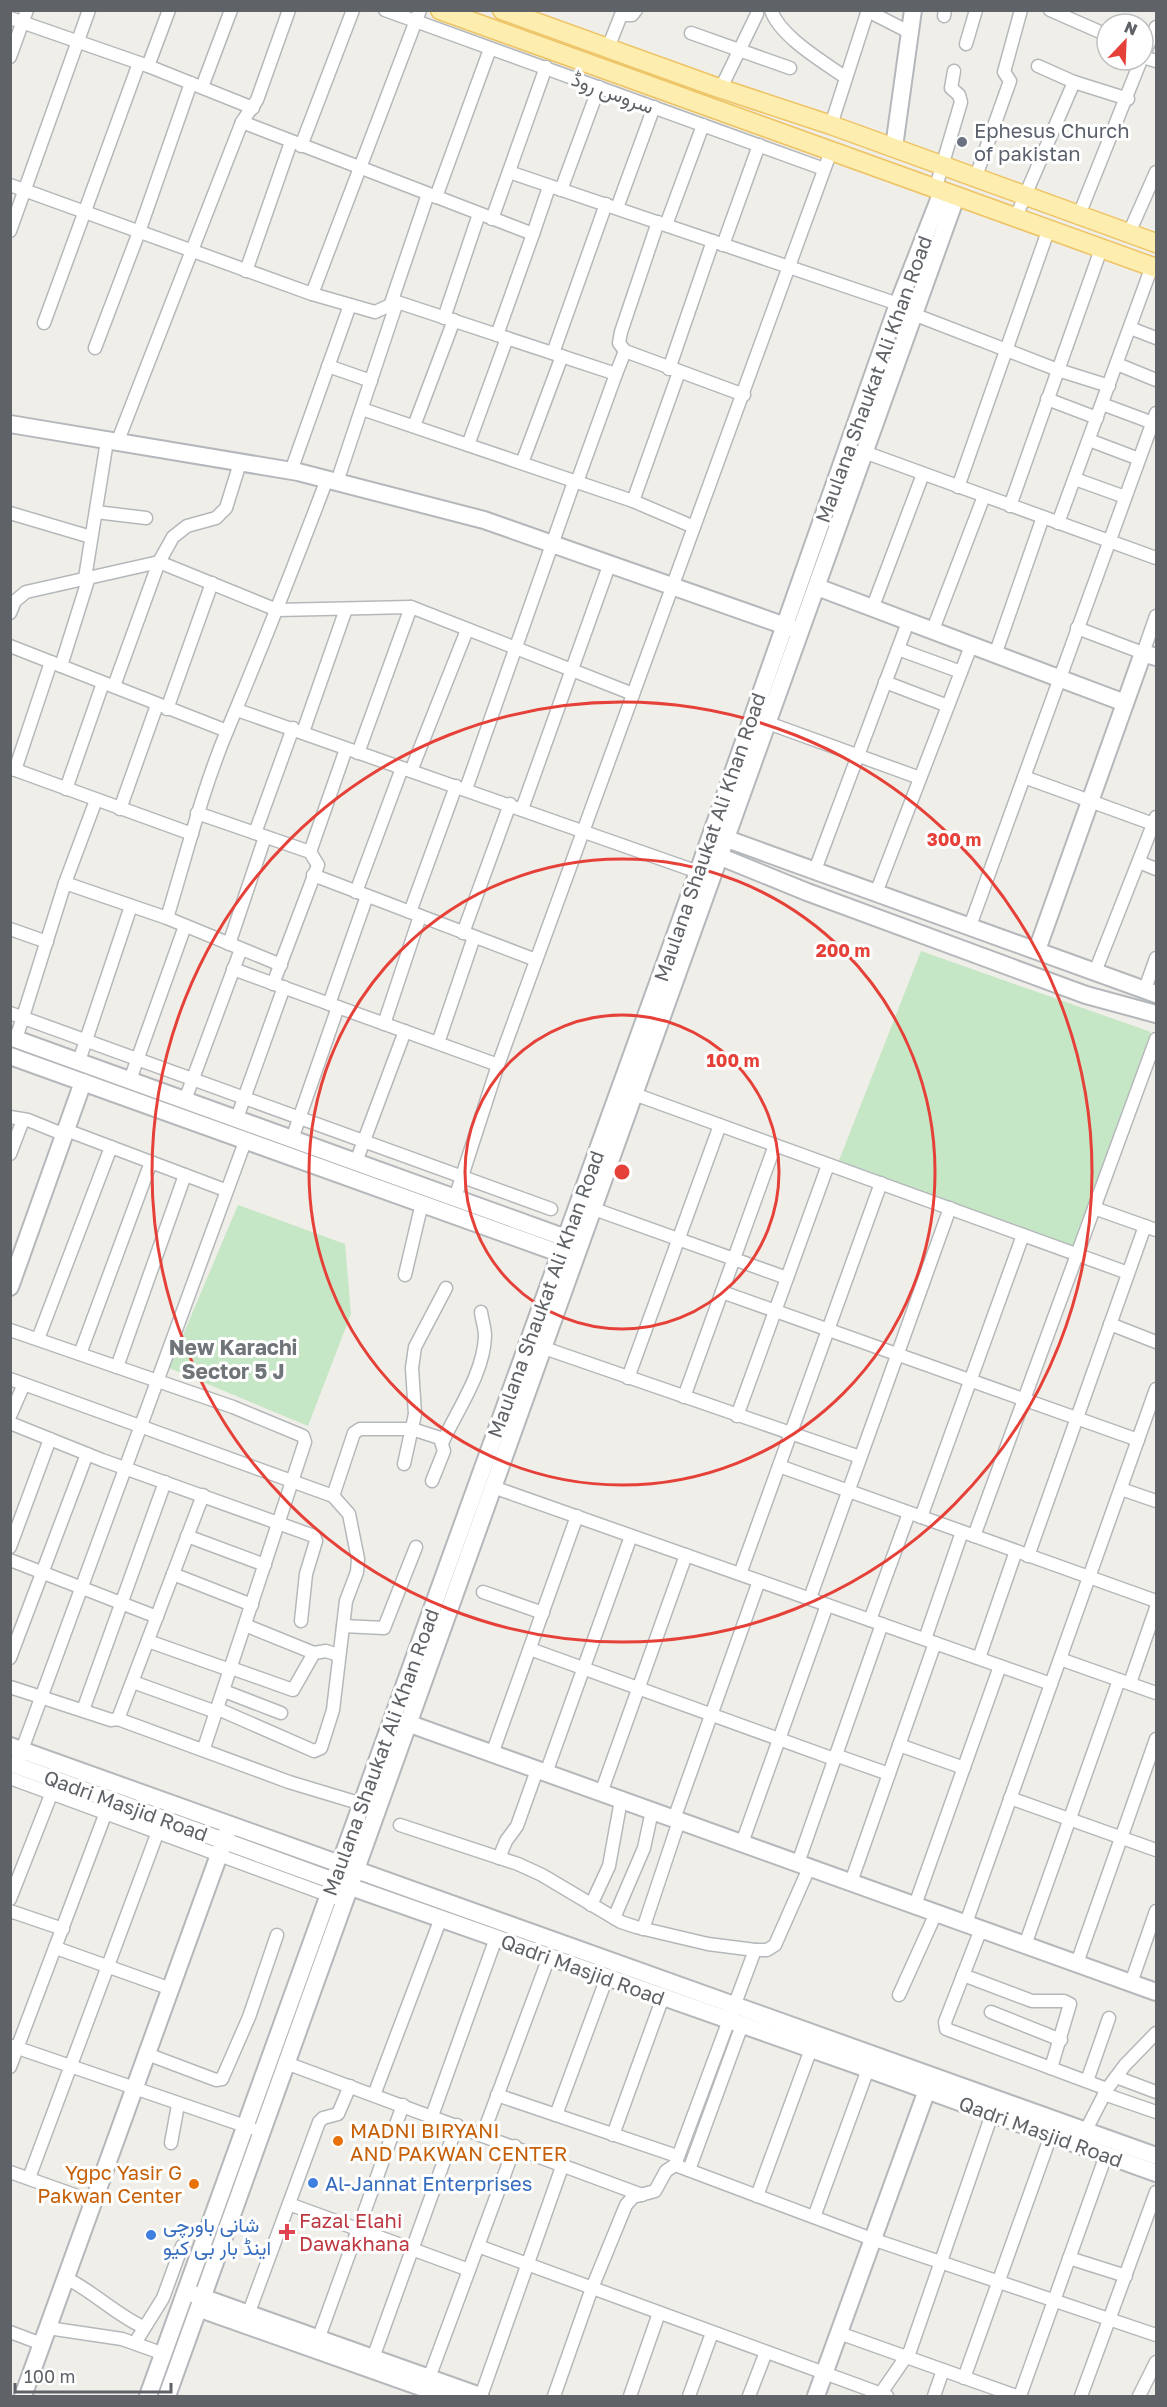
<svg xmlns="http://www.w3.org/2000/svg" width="1167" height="2407" font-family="'Golos Text',Vazirmatn,sans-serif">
<rect width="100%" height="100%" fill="#f0eee8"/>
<!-- green -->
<g fill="#c6e7c5">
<path d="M921 951 1151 1032 1073 1246 838 1163Z"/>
<path d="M238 1205 345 1244 351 1314 308 1426 169 1368Z"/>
</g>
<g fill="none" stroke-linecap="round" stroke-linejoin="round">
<!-- street casing -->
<g stroke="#b5b8bb" stroke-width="15">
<g id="street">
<path d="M385 10 824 169"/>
<path d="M771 10C780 37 824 62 846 78"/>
<path d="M866 10 909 32"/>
<path d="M1050 10 1107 35"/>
<path d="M944 16 945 10"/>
<path d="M10 18 148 66 253 108"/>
<path d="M691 33 790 68"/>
<path d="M966 44 976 10"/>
<path d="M608 48 621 15H632L636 10"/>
<path d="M1143 56 1156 27"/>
<path d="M10 57 27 10"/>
<path d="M1143 57 1156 61"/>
<path d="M148 66 169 10"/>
<path d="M1038 66 1074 82"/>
<path d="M202 87 231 10"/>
<path d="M721 88 757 14"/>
<path d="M242 122 533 234 549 187"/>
<path d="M831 125 868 10"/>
<path d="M301 146 353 10"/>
<path d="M509 172 898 304"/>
<path d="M975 179 1010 81 1004 72 1021 10"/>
<path d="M10 185 312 294 375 312 397 302 616 374 625 351 744 395"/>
<path d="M561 190 599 87"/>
<path d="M935 190 961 102 959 95 951 88 954 71"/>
<path d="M436 197 490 49"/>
<path d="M617 208 654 107"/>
<path d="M1079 215 1141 60"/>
<path d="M492 219 546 67"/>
<path d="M1015 219 1074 82 1128 99"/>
<path d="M666 225 703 125"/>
<path d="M10 231 89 10"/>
<path d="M1129 233 1156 172"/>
<path d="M723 245 759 145"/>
<path d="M246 271 291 142"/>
<path d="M312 294 420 10"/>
<path d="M391 303 428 194"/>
<path d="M913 314 1058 370 1109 386"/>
<path d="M444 318 479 214"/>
<path d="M44 323 139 63"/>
<path d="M1130 328 1156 338"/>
<path d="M497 335 533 234"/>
<path d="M95 348 139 232 191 83"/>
<path d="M625 351 619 343 621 332 658 222"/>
<path d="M553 353 606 204"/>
<path d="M1117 364 1156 380"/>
<path d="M328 366 371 381"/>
<path d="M669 369 713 241"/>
<path d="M1047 399 1097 418"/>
<path d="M1102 404 1153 423"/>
<path d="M362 409 633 501 694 527"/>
<path d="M414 426 454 320"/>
<path d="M1089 440 1139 459"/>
<path d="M117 443 242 122 257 100 289 10"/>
<path d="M468 445 507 338"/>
<path d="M864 452 1156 558"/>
<path d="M522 463 562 356"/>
<path d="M291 471 350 305"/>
<path d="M1075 479 1125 497"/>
<path d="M337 482 397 302"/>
<path d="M577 482 616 374"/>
<path d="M958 487 1048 231"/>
<path d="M633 501 679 372"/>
<path d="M1010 506 1101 249"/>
<path d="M96 512 146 518"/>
<path d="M10 513 91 537"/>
<path d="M1058 523 1152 266"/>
<path d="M85 578 107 441"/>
<path d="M872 609 923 474"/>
<path d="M10 613 15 601 26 592 159 562 277 610 411 607 633 694"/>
<path d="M1077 628 1143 653 1156 616"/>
<path d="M932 632 984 496"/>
<path d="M10 646 227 731"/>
<path d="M898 649 961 672"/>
<path d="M995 655 1043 517"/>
<path d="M61 666 89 577"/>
<path d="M885 682 948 706"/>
<path d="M114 686 159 562 173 537 187 526 216 518 226 508 240 463"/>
<path d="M167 709 212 583"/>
<path d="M237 710 704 874"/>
<path d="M768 723 920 778"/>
<path d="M303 732 346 609"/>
<path d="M358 753 411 607"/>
<path d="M10 768 192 834"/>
<path d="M15 770 51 662"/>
<path d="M411 771 467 630"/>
<path d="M1024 777 1156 825"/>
<path d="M66 789 103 683"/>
<path d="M466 789 574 482"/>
<path d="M120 809 157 705"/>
<path d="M522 809 610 563"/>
<path d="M197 813 310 852 318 865 273 984"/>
<path d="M255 833 293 728"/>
<path d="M310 852 346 749"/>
<path d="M1139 862 1156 869"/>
<path d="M815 870 908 622"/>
<path d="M313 875 536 960"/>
<path d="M65 883 167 918 281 965"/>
<path d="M356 892 402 768"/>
<path d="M876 893 971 646"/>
<path d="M410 912 456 786"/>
<path d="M167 918C186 856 202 791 227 731 262 647 295 564 327 479"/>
<path d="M970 926 1156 413"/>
<path d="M10 929 47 942"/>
<path d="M463 933 510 804"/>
<path d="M229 944 265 837"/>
<path d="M233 969 498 1065"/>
<path d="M1095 972 1156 817"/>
<path d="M1145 989 1156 958"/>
<path d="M329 1004 367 896"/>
<path d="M10 1013 551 1209"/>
<path d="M384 1024 420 916"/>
<path d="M16 1039 65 883 96 800"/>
<path d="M438 1043 474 937"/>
<path d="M79 1061 131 906"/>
<path d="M130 1080 185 926"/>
<path d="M634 1094 1128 1273"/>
<path d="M185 1100 241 949"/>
<path d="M10 1117 28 1120 65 1135"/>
<path d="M237 1118 284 987"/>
<path d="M66 1130 225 1190"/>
<path d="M292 1139 338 1007"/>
<path d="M10 1154 23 1120"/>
<path d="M356 1162 405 1031"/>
<path d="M455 1198 498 1065 831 151"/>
<path d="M1094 1208 1156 1230"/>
<path d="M594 1209 787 1278"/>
<path d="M405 1275 422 1203"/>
<path d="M722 1292 1138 1440"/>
<path d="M1110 1324 1156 1342"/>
<path d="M10 1330 233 1407 303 1436 305 1442 204 1748"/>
<path d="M38 1339 111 1147"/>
<path d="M544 1348 860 1457"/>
<path d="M80 1354 151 1162"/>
<path d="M117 1367 185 1175"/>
<path d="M628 1378 720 1125"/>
<path d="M10 1379 333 1496 349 1514 358 1559 357 1572 346 1601 333 1710 321 1748 314 1751 218 1709"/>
<path d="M684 1397 775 1145"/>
<path d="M10 1416 24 1384"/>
<path d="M737 1416 828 1165"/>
<path d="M10 1423 102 1460 314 1536 316 1541 306 1574 301 1621"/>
<path d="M443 1441C458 1409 484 1372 485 1336 485 1328 482 1320 481 1312"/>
<path d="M404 1464 415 1414 412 1368 415 1347 446 1288"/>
<path d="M779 1466 1156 1601"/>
<path d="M493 1487 1051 1684"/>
<path d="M1121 1489 1156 1501"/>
<path d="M333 1496 354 1433 360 1429H412L440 1438 444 1451 432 1481"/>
<path d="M921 1517 1023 1235"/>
<path d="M187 1536 265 1565"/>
<path d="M974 1536 1156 1039"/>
<path d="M10 1547 50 1439"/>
<path d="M1028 1556 1145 1226"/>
<path d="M10 1560 157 1617"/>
<path d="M173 1574 252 1605"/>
<path d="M740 1574 881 1183"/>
<path d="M483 1592 543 1613"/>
<path d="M810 1598 950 1208"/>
<path d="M870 1620 909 1513"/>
<path d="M245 1625 314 1653 326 1651 338 1655"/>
<path d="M343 1626 384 1628 416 1547"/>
<path d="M925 1639 962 1532"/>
<path d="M148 1641 230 1670"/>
<path d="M530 1649 834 1759"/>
<path d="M10 1658 87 1454"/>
<path d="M979 1658 1016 1551"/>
<path d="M1060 1659 1156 1693"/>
<path d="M231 1668 293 1690 314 1653"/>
<path d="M133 1682 216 1712"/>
<path d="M1130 1683 1156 1608"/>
<path d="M10 1687 111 1720 118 1719 203 1495"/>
<path d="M224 1691 281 1713"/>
<path d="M83 1710 165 1482"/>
<path d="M118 1719 289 1782 362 1804"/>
<path d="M899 1745 964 1768"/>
<path d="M492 1754 577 1516"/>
<path d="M835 1755 889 1774"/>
<path d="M19 1758 246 1139"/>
<path d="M546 1773 631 1536"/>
<path d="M10 1778 336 1898"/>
<path d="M601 1793 686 1555"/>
<path d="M1010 1798 1156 1850"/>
<path d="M674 1819 759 1581"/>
<path d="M400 1825 518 1864 542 1875 621 1922 636 1927 708 1944 755 1950H767L775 1945 809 1868"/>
<path d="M742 1843 827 1605"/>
<path d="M499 1858 506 1841 517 1826 537 1770"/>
<path d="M798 1863 882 1624"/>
<path d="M851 1882 935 1643"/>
<path d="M10 1899 54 1787"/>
<path d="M591 1905 609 1866 621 1800"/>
<path d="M915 1905 1000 1666"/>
<path d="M10 1911 63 1929"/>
<path d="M614 1918 644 1848 652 1811"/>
<path d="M966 1923 1156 1389"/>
<path d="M643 1929 679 1821"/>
<path d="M981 1929 945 2022 946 2029 1107 2089"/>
<path d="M1025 1945 1119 1680"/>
<path d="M56 1948 171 1989"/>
<path d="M1077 1963 1156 1739"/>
<path d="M963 1975 1032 2001H1064L1070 2004 1051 2068"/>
<path d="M1131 1983 1156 1911"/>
<path d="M899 1995 936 1913"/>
<path d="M991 2012 1061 2040"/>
<path d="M12 2046 251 2128"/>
<path d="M147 2054 216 2080 222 2079 249 2017 277 1935"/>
<path d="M286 2063 642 2195"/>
<path d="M10 2067 108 1807"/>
<path d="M1116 2077 1156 2092"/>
<path d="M1087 2081 1109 2018"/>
<path d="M1104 2094 1156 2112"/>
<path d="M374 2095 441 1918"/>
<path d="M497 2095 677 2156"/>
<path d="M556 2115 607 1977"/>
<path d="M432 2116 496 1938"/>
<path d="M1086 2130 1107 2089 1125 2065 1156 2033"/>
<path d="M483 2134 549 1957"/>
<path d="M613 2135 663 1997"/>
<path d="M171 2143 178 2105"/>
<path d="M675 2165 755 1950"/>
<path d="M689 2170 742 2025"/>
<path d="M10 2172 94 2202"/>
<path d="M29 2178 163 1818"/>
<path d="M757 2196 811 2049"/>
<path d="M289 2204 469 2270"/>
<path d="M814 2217 868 2069"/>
<path d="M478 2246 887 2396"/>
<path d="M1069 2258 1126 2276"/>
<path d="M66 2278C94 2292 115 2314 143 2327"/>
<path d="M249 2312 319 2122 323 2118 338 2114 350 2086"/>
<path d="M48 2328 122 2339 164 2354"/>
<path d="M10 2332 42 2344"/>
<path d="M839 2333 1016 2396"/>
<path d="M319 2337 403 2105"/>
<path d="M135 2343 163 2298 182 2246"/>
<path d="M373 2358 457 2125"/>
<path d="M429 2378 515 2146"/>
<path d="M964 2378 1051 2135"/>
<path d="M481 2396 563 2164"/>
<path d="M554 2396 592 2288 626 2205 633 2197 655 2191 666 2171 675 2165 872 2239 1156 2335"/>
<path d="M630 2396 659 2313"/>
<path d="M689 2396 712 2333"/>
<path d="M749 2396 766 2352"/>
<path d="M879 2396 910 2351 992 2114"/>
<path d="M934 2396 943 2370"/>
<path d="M1020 2396 1106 2155"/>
<path d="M1081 2396 1156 2192"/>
<path d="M1139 2396 1156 2362"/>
</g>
</g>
<!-- secondary casing -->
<g stroke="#b4b7bb" stroke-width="20">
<g id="secondary">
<path d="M894 147 913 10"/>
<path d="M10 424 298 472 484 520 794 629"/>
<path d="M817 587 1125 703"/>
<path d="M727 839 1156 994"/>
<path d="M721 857 807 892 1086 995 1156 1014"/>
<path d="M1037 950 1143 653 1156 657"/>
<path d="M10 1037 574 1241"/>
<path d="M10 1056 570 1257"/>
<path d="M10 1287 83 1082"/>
<path d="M399 1720 1156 1992"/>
<path d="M10 1746 1156 2156"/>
<path d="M10 1763 334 1881 868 2069 1156 2173"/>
<path d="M193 2294 480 2396"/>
<path d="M206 2311 446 2396"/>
<path d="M23 2396 228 1830"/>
<path d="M148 2396 698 872 898 304 942 192"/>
<path d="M167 2396 956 197"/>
<path d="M816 2396 927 2090"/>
</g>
</g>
<!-- primary casing -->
<g stroke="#eec363" stroke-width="21">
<g id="primary">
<path d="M440 10 1156 268"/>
<path d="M502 10 713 86 831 125 1156 243"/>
</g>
</g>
<!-- street -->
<use href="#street" stroke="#fff" stroke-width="12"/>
<!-- secondary -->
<use href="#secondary" stroke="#fff" stroke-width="16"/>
<!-- primary -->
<use href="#primary" stroke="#fdeeb0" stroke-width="18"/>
</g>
<!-- distance rings -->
<g fill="none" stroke="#e54139" stroke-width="3">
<circle cx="622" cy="1172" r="157"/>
<circle cx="622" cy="1172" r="313"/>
<circle cx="622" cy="1172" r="470"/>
</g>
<!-- markers -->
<circle fill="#6b7280" stroke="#fff" stroke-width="2" cx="962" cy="142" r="6"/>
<g fill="#e8710a" stroke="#fff" stroke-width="2">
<circle cx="338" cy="2141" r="6"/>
<circle cx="194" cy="2184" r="6"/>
</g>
<g fill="#3f7fe0" stroke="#fff" stroke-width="2">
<circle cx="313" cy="2183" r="6"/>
<circle cx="151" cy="2235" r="6"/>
</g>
<path fill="#e0444e" stroke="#fff" stroke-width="2" d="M284 2223h6v6h6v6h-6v6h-6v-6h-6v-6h6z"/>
<g text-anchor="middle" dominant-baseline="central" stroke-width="6" stroke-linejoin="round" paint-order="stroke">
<!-- street labels -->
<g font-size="20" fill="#5f6367" stroke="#fff">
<text transform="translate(613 92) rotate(20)">سروس روڈ</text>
<text transform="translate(873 379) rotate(-70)">Maulana Shaukat Ali Khan Road</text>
<text transform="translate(709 837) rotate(-71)">Maulana Shaukat Ali Khan Road</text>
<text transform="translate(545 1294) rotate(-70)">Maulana Shaukat Ali Khan Road</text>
<text transform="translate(380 1752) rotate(-70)">Maulana Shaukat Ali Khan Road</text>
<text transform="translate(126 1805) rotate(20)">Qadri Masjid Road</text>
<text transform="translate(583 1969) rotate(20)">Qadri Masjid Road</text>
<text transform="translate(1041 2131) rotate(20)">Qadri Masjid Road</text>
</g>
<!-- worship labels -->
<g font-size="20" fill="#5b616d" stroke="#fff" text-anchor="start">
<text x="974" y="130">Ephesus Church<tspan x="974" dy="23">of pakistan</tspan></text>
</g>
<!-- food labels -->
<g font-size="20" fill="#c56008" stroke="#fff" text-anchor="start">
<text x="350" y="2130">MADNI BIRYANI<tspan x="350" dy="23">AND PAKWAN CENTER</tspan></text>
<text x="182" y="2172" text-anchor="end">Ygpc Yasir G<tspan x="182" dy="23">Pakwan Center</tspan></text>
</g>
<!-- shop labels -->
<g font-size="20" fill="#366cbe" stroke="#fff" text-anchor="start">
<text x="325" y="2183">Al-Jannat Enterprises</text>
<text x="163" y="2224">شانی باورچی<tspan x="163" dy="23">اینڈ بار بی کیو</tspan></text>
</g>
<!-- health labels -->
<g font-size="20" fill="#be3a42" stroke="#fff" text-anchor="start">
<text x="299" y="2220">Fazal Elahi<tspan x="299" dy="23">Dawakhana</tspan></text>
</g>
<!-- neighbourhood labels -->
<g font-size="21" font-weight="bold" fill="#707579" stroke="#fff">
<text x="233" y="1347">New Karachi<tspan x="233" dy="24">Sector 5 J</tspan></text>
</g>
</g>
<circle cx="622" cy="1172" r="9" fill="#e54139" stroke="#fff" stroke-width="3"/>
<g font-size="18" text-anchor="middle" font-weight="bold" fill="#e54139" stroke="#fff" stroke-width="6" stroke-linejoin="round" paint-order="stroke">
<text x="954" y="846">300 m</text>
<text x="843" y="957">200 m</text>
<text x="733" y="1067">100 m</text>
</g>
<!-- border -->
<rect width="1167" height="2407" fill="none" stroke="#5f6367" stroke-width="24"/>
<!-- north arrow -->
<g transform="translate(1125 42) rotate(23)"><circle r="28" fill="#ffffff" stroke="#bfc1c2" stroke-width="1.5"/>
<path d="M0-4.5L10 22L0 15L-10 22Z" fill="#e54139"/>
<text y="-9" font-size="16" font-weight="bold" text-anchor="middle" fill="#5f6367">N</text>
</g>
<!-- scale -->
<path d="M15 2383v9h156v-9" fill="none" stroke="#5f6367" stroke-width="3"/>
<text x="24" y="2383" font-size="18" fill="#5f6367" stroke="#ffffff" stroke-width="4.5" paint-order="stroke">100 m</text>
</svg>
